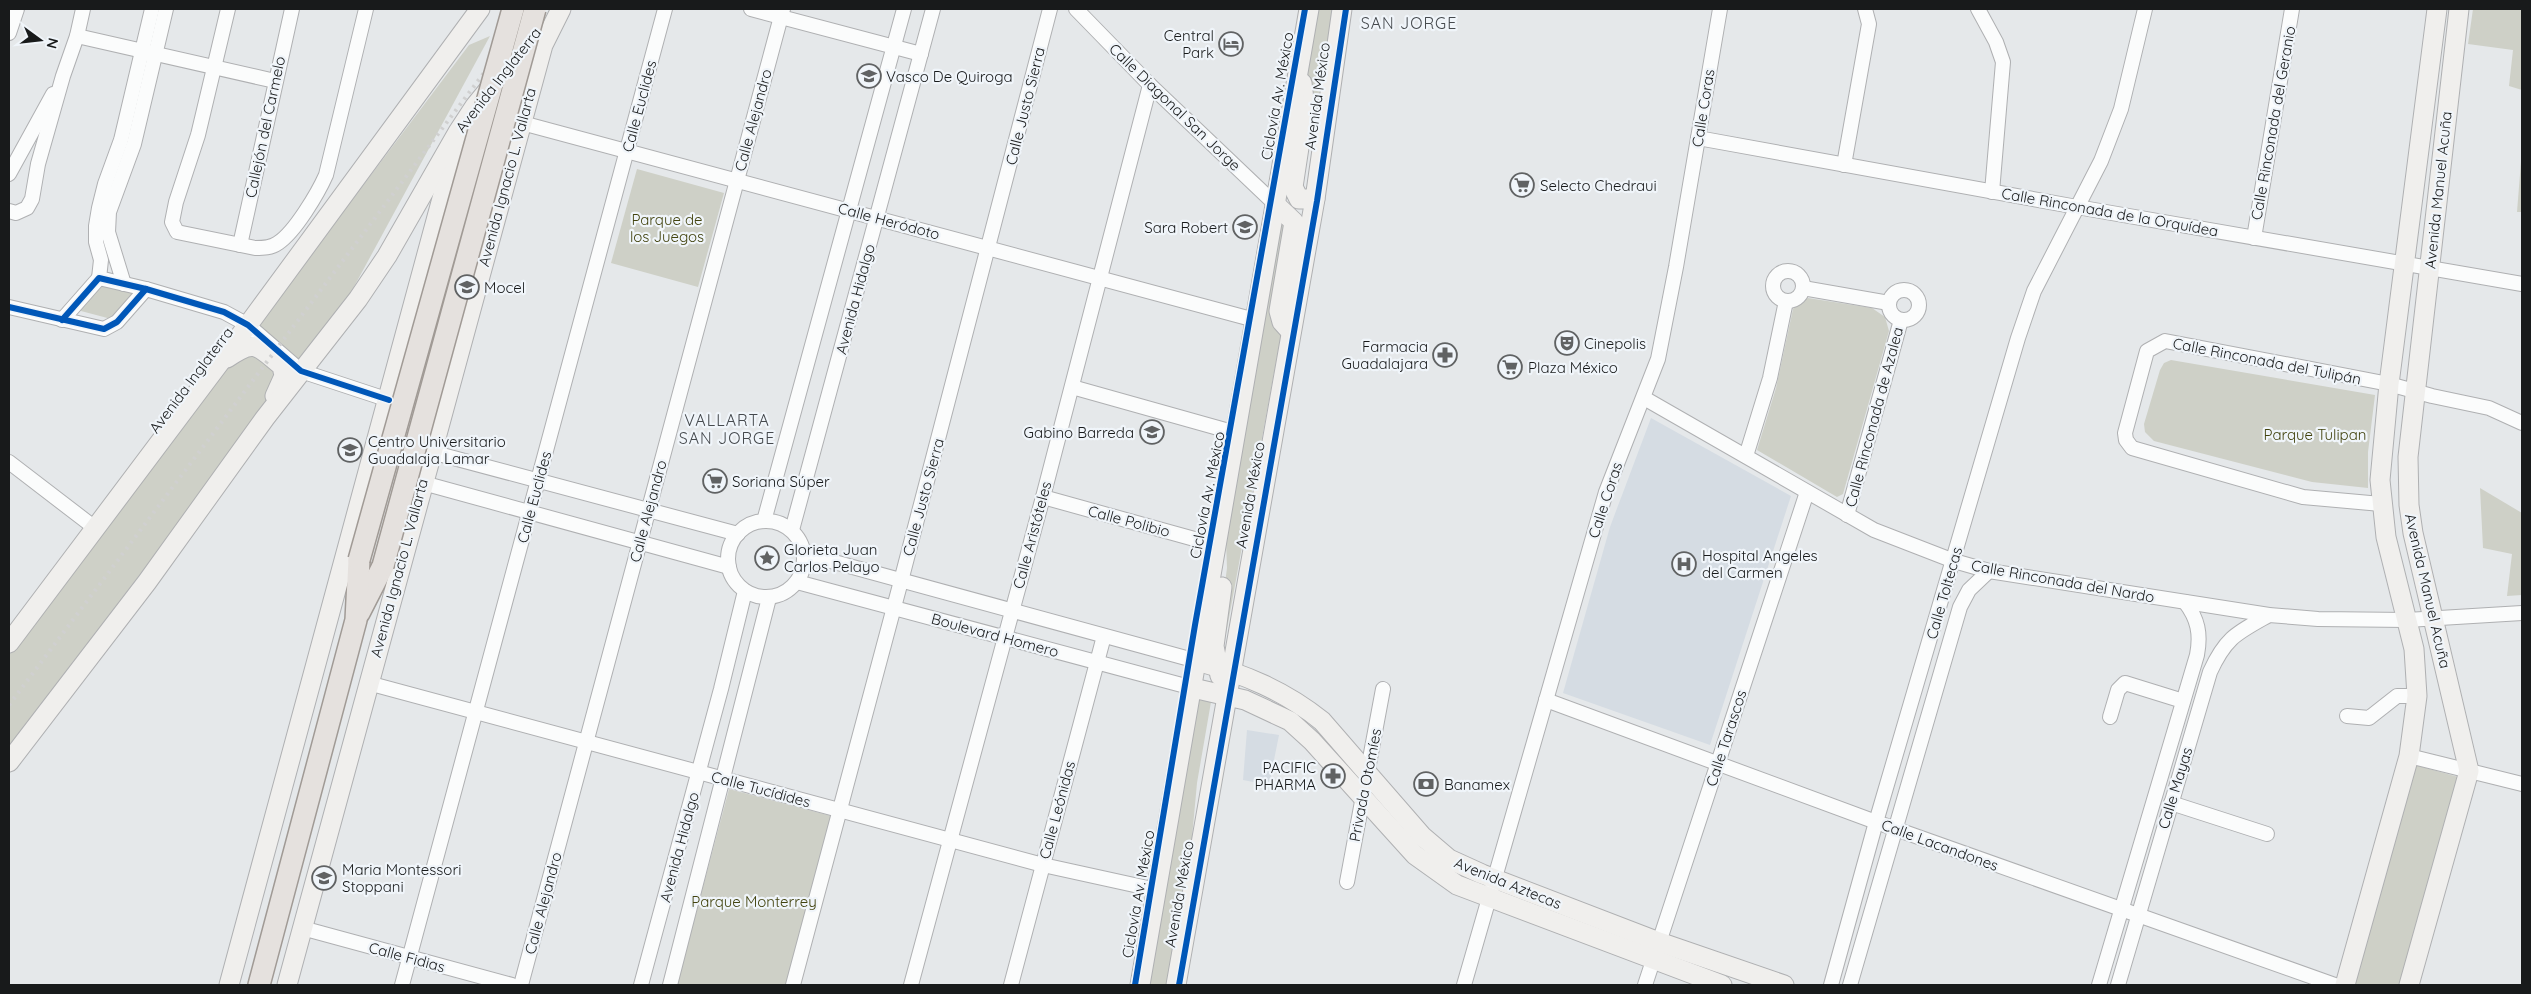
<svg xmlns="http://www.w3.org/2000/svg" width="2531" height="994" font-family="Quicksand,sans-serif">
<rect width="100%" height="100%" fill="#e5e8ea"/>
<!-- built -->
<g fill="#d5dce3">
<path d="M1651 418 1791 496 1710 745 1563 693 1610 527Z"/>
<path d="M1247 730 1279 735 1269 785 1243 780Z"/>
</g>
<!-- green -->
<g fill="#ced0c7">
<path d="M1312 9H1338L1322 131 1307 119 1303 63Z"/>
<path d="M2473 9H2522V90L2509 86 2513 50 2468 44Z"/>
<path d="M490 36 349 296 9 749V655L469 45Z"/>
<path d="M2522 149V212H2517Z"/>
<path d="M637 169 724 193 698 287 611 263Z"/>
<path d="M1279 218 1288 220 1282 329 1224 645 1221 646 1217 644 1227 568 1226 541Z"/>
<path d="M100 280 142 289 115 320 81 311 79 307Z"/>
<path d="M1808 298 1872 308 1885 317 1889 331 1843 494 1837 497 1757 450 1776 388 1793 309 1801 301Z"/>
<path d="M2171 360 2375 395 2368 452V488L2312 482 2154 441 2145 432 2144 424 2160 370 2164 363Z"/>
<path d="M2480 488 2522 513V595L2507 596 2512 554 2483 548Z"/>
<path d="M1194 699 1211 702 1197 783 1191 848 1193 856 1169 985H1147Z"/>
<path d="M2415 765 2462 778 2404 985H2352Z"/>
<path d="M729 789 831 816 786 985H677Z"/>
</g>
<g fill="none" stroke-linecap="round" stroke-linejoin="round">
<!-- street casing -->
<g stroke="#afb0b2" stroke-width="16">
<g id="street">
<path d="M228 9 198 135 176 202 172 222 177 232 255 248C263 248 271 248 278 243 295 232 318 193 326 175L366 9"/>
<path d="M751 9 921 54"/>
<path d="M1076 9 1150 85 1275 204"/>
<path d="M1978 9 1996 42 2003 62 1992 192"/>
<path d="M9 33 17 9"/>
<path d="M77 36 275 81"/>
<path d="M522 123 1255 320"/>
<path d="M1698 138 2077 207 2522 284"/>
<path d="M1844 165 1869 24 1865 9"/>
<path d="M9 174 53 94"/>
<path d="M9 211 16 213 27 208 32 199 38 164 63 76 77 36 83 9"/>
<path d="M2254 238 2292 9"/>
<path d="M240 245 292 9"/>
<circle cx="1788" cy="286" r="15"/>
<path d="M99 278 146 289 224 312 248 325 301 371 389 400"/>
<path d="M99 278 101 260 96 242V226L99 208 105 184 121 140 152 9"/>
<path d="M124 284 108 232 109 212 134 144 166 9"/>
<path d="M1803 288 1889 303"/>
<circle cx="1904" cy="305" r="15"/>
<path d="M9 307 104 329 117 322 146 289"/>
<path d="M62 320 99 278"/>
<path d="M1072 387 1236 433"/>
<path d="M1644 398 1874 530 1954 561 1989 571 2269 615 2318 619 2407 620 2522 613"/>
<path d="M431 452 738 534"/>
<path d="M1746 456 1770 378 1786 301"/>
<path d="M9 462 95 528"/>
<path d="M423 483 729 567"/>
<path d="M1043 497 1216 545"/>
<path d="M2381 504 2303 497 2132 448 2126 440 2125 433 2147 351 2165 341 2389 384 2432 396 2489 408 2522 423"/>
<path d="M1847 515 1901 320"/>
<circle cx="766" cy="559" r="38"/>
<path d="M764 521 904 9"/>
<path d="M792 530 933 9"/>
<path d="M805 554 1197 661"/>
<path d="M797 582 1193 688"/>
<path d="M368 683 1043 865 1157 890"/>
<path d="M1546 700 1876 822 2335 985"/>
<path d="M2347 716 2369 718 2397 696H2417"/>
<path d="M2110 717 2118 690 2125 683 2183 701"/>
<path d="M2409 756 2522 784"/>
<path d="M2171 803 2267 834"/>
<path d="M1347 882 1383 689"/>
<path d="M302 928 512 985"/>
<path d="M402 985 665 9"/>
<path d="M521 985 783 9"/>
<path d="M641 985 721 689 745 591"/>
<path d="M670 985 769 598"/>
<path d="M793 985 901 581 1050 9"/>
<path d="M911 985 1043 497 1150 85"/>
<path d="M1011 985 1104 636"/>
<path d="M1464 985 1606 492 1658 359 1676 267 1720 9"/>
<path d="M1645 985 1807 492"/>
<path d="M1831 985 1876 822 2018 338 2034 291 2101 161 2121 109 2145 9"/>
<path d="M1850 985 1960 607 1969 590 1989 571"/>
<path d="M2099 985 2197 655C2201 634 2198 619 2185 602"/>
<path d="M2118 985 2210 672C2226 637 2237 633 2269 615"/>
</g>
</g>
<!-- secondary casing -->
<g stroke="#afb0b2" stroke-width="21">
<g id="secondary">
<path d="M1302 83 1305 108 1293 187 1299 199H1315"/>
<path d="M1275 204 1294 222 1279 311 1282 322 1291 332"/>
<path d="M227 358C256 338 257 346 282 366L284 376 275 396"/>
<path d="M9 643 248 325 480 9"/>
<path d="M1197 661C1244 674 1285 691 1322 721L1422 836 1449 859 1482 874 1659 942 1784 985"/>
<path d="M1220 676 1214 646 1222 587"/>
<path d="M1193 688 1245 700 1290 721 1312 741 1415 855 1457 885 1722 985"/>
<path d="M9 762 147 582 265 418 358 299 387 256 458 132 475 106 525 45"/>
<path d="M229 985 444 191C457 163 479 124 515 123"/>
<path d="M287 985 543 45 561 9"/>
<path d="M1140 985 1309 9"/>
<path d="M1176 985 1315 199 1342 9"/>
<path d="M2345 985 2409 756 2417 696 2414 649 2386 537 2380 480 2389 384 2437 9"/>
<path d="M2409 985 2469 771 2413 533 2409 505 2408 457 2459 9"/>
</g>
</g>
<!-- primary casing -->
<g stroke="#a09a95" stroke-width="24">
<g id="primary">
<path d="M359 613 383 566"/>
<path d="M259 985 356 620 359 560"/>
</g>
</g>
<!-- street -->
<use href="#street" stroke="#fbfcfc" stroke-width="14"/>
<!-- secondary -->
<use href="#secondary" stroke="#f0efed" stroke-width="19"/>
<!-- primary -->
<use href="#primary" stroke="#e5e1de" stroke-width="21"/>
<!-- rail -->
<path stroke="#d0d0d0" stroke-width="4" stroke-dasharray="2.5 5" stroke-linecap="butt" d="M9 705 532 9"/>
<!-- primary-bridge casing -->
<g stroke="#a09a95" stroke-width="24" stroke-linecap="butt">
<g id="primary-bridge">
<path d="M359 560 513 9"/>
<path d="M383 566 535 9"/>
</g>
</g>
<!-- primary-bridge -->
<use href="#primary-bridge" stroke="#e5e1de" stroke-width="21"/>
<!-- cycleway casing -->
<g stroke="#f0f5fa" stroke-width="9">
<g id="cycleway">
<path d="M9 307 104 329 117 322 146 289"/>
<path d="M62 320 99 278 146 289 224 312 248 325 301 371 389 400"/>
<path d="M1135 985 1195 625 1305 9"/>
<path d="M1179 985 1317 201 1346 9"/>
</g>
</g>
<!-- cycleway -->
<use href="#cycleway" stroke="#0057b8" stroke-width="6"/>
</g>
<!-- icons -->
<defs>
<g id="hotel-ring" transform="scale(1.25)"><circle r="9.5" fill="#f0f5fa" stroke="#606263" stroke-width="1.5"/><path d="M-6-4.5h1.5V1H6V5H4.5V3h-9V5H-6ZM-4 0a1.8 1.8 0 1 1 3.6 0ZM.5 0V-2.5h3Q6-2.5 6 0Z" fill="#606263"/></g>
<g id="school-ring" transform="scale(1.25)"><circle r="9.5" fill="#f0f5fa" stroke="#606263" stroke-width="1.5"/><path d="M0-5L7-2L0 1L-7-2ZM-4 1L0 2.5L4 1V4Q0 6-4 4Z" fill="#606263"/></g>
<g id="supermarket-ring" transform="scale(1.25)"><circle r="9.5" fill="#f0f5fa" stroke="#606263" stroke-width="1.5"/><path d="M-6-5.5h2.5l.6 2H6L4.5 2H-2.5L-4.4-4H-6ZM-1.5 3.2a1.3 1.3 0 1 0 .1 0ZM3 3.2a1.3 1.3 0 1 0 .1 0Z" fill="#606263"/></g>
<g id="theatre-ring" transform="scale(1.25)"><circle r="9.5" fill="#f0f5fa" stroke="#606263" stroke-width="1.5"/><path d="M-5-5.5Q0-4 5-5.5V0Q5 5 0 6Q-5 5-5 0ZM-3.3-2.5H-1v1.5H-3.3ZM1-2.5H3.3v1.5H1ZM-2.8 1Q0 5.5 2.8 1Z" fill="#606263"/></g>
<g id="pharmacy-ring" transform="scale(1.25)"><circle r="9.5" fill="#f0f5fa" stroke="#606263" stroke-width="1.5"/><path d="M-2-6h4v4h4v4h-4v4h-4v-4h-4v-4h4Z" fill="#606263"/></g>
<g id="university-ring" transform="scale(1.25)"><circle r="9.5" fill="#f0f5fa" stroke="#606263" stroke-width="1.5"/><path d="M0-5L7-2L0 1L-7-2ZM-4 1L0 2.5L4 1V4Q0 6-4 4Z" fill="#606263"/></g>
<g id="sight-ring" transform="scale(1.25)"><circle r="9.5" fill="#f0f5fa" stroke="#606263" stroke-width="1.5"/><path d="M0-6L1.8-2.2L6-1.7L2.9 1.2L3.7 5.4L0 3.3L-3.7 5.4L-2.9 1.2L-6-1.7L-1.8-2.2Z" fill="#606263"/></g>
<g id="hospital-ring" transform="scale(1.25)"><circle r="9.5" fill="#f0f5fa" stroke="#606263" stroke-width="1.5"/><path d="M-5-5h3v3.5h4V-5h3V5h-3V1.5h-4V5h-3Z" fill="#606263"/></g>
<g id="bank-ring" transform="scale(1.25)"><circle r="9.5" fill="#f0f5fa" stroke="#606263" stroke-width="1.5"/><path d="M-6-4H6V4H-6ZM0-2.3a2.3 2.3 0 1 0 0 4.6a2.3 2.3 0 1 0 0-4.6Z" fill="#606263"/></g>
</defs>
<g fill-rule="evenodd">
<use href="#hotel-ring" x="1231" y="44"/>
<use href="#school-ring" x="869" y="76"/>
<use href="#supermarket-ring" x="1522" y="185"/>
<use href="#school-ring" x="1245" y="227"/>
<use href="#school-ring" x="467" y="287"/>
<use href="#theatre-ring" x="1567" y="343"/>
<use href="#pharmacy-ring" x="1445" y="355"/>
<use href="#supermarket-ring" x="1510" y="367"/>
<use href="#school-ring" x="1152" y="432"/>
<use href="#university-ring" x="350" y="450"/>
<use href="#supermarket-ring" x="715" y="481"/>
<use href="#sight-ring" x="767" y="558"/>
<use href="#hospital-ring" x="1684" y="564"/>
<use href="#pharmacy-ring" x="1333" y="776"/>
<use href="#bank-ring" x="1426" y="784"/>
<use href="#school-ring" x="324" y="878"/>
</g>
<g text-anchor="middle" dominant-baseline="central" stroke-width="4.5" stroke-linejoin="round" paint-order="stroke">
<!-- poi labels -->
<g font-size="15" fill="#181a1b" stroke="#f0f5fa" text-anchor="start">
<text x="1214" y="35" text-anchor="end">Central<tspan x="1214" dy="17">Park</tspan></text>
<text x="886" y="76">Vasco De Quiroga</text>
<text x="1540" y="185">Selecto Chedraui</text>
<text x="1228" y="227" text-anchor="end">Sara Robert</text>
<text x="484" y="287">Mocel</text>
<text x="1584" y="343">Cinepolis</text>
<text x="1428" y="346" text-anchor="end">Farmacia<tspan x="1428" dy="17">Guadalajara</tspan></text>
<text x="1528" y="367">Plaza México</text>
<text x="1134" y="432" text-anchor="end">Gabino Barreda</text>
<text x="368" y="441">Centro Universitario<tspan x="368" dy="17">Guadalaja Lamar</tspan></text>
<text x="732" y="481">Soriana Súper</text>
<text x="784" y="549">Glorieta Juan<tspan x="784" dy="17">Carlos Pelayo</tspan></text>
<text x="1702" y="555">Hospital Angeles<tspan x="1702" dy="17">del Carmen</tspan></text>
<text x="1316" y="767" text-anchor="end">PACIFIC<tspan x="1316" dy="17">PHARMA</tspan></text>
<text x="1444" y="784">Banamex</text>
<text x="342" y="869">Maria Montessori<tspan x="342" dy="17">Stoppani</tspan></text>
</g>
<!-- street labels -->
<g font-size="15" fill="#181a1b" stroke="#f0f5fa">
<text transform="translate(498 80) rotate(-52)">Avenida Inglaterra</text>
<text transform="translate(1277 96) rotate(-80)">Ciclovía Av. México</text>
<text transform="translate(1317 96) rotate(-82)">Avenida México</text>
<text transform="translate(639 106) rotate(-75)">Calle Euclides</text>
<text transform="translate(1025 106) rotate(-76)">Calle Justo Sierra</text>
<text transform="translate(1175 107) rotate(44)">Calle Diagonal San Jorge</text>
<text transform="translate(1703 108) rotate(-81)">Calle Coras</text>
<text transform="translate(753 120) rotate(-75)">Calle Alejandro</text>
<text transform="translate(2273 123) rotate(-80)">Calle Rinconada del Geranio</text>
<text transform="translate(265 127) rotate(-78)">Callejón del Carmelo</text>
<text transform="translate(507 177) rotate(-75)">Avenida Ignacio L. Vallarta</text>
<text transform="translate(2438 190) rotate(-84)">Avenida Manuel Acuña</text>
<text transform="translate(2110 212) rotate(10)">Calle Rinconada de la Orquídea</text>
<text transform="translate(889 221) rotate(15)">Calle Heródoto</text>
<text transform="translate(855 299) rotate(-75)">Avenida Hidalgo</text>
<text transform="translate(2267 361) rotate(11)">Calle Rinconada del Tulipán</text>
<text transform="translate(191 380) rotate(-53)">Avenida Inglaterra</text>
<text transform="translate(1874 417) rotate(-75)">Calle Rinconada de Azalea</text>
<text transform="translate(1207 495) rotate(-79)">Ciclovía Av. México</text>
<text transform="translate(1250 495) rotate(-80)">Avenida México</text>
<text transform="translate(534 497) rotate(-75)">Calle Euclides</text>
<text transform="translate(923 497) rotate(-75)">Calle Justo Sierra</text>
<text transform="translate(1605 500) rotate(-72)">Calle Coras</text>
<text transform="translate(648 511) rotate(-75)">Calle Alejandro</text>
<text transform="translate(1129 521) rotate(15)">Calle Polibio</text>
<text transform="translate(1032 535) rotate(-75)">Calle Aristóteles</text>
<text transform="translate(399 568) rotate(-75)">Avenida Ignacio L. Vallarta</text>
<text transform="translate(2063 581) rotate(10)">Calle Rinconada del Nardo</text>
<text transform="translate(2428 591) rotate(77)">Avenida Manuel Acuña</text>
<text transform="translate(1944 593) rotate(-74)">Calle Toltecas</text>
<text transform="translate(995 635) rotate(15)">Boulevard Homero</text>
<text transform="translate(1726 738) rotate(-72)">Calle Tarascos</text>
<text transform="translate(1365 785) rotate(-79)">Privada Otomíes</text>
<text transform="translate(2175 788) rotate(-73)">Calle Mayas</text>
<text transform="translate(761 789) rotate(15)">Calle Tucídides</text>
<text transform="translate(1057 810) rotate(-75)">Calle Leónidas</text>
<text transform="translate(1940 845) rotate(20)">Calle Lacandones</text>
<text transform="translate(679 847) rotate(-75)">Avenida Hidalgo</text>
<text transform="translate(1508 883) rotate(22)">Avenida Aztecas</text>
<text transform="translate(1138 894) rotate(-80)">Ciclovía Av. México</text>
<text transform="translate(1179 894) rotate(-80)">Avenida México</text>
<text transform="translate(543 903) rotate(-75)">Calle Alejandro</text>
<text transform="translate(407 957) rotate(15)">Calle Fidias</text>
</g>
<!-- park labels -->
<g font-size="15" fill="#42430e" stroke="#f0f5fa">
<text x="667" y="219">Parque de<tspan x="667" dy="17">los Juegos</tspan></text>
<text x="2315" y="434">Parque Tulipan</text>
<text x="754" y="901">Parque Monterrey</text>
</g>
<!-- neighbourhood labels -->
<g font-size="16" letter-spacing="1" fill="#464a4e" stroke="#f0f5fa">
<text x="1409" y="23">SAN JORGE</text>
<text x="727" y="420">VALLARTA<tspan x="727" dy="18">SAN JORGE</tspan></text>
</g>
</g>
<!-- border -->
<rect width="2531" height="994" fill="none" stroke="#181a1b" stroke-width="20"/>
<!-- north arrow -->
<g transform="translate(40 40) rotate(105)" stroke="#f0f5fa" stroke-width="4" paint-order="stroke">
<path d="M0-4L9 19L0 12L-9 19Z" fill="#181a1b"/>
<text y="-8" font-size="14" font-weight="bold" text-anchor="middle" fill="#181a1b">N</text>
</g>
</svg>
